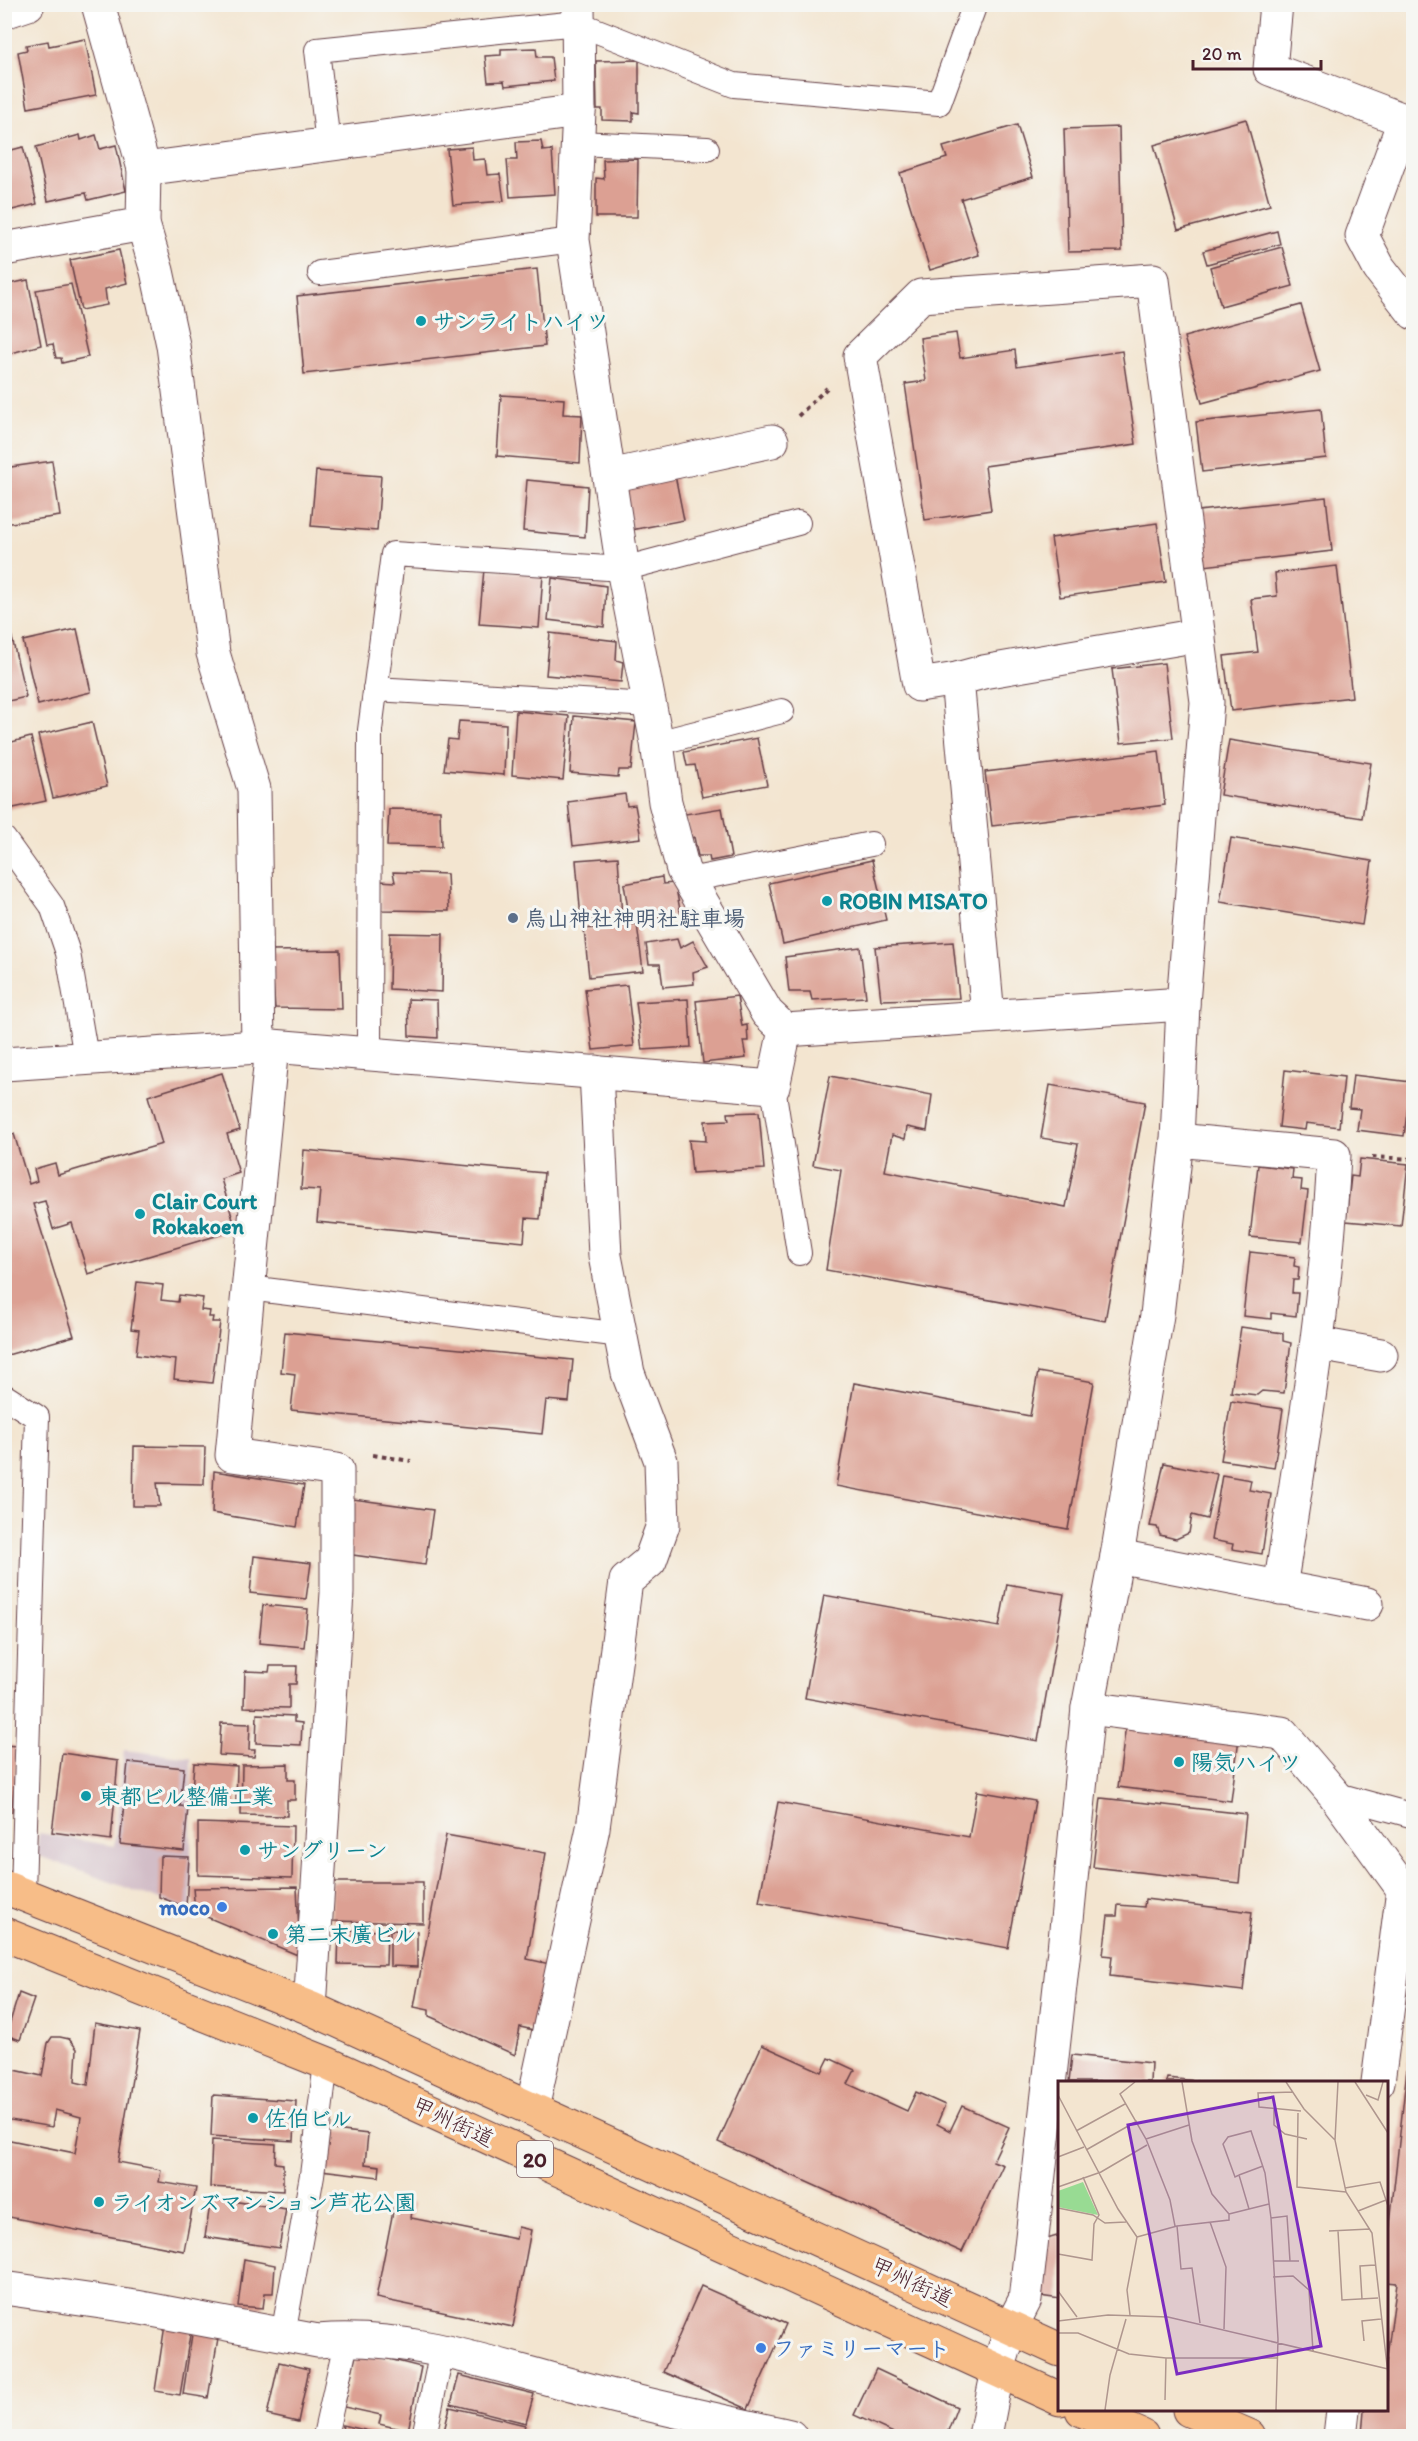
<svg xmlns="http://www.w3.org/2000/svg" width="1418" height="2441" font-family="Itim,'Klee One',sans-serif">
<rect width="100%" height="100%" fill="#f6f6f2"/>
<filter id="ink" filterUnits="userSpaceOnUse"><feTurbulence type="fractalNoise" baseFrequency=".0167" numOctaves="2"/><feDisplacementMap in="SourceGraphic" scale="12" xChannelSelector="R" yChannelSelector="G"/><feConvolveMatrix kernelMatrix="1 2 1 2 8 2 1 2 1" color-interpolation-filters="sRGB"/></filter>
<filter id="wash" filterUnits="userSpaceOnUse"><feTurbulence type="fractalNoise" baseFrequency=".008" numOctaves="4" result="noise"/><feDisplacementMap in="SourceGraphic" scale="24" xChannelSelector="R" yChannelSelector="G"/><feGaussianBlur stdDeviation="1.35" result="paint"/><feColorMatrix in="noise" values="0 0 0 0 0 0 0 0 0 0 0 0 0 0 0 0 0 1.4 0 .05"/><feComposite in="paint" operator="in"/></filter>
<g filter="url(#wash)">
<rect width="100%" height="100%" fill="#f3e5d0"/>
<!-- industrial -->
<path fill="#d2bdc7" d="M124 1750 191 1758V1911L36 1855 39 1833 114 1846Z"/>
<g id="blocks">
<!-- building -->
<g fill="#dca093">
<path d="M85 39 96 95 28 108 18 52 27 50 26 45 48 41 49 46Z"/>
<path d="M536 48 537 57H551L554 81 505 86 504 81 488 82 485 56 501 55V49Z"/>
<path d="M639 60V113L633 112V121L602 120V109H597L596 61Z"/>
<path d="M1246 119 1270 205 1178 230 1154 145Z"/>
<path d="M1017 125 1033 177 961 199 979 255 930 270 900 173 947 158 943 147Z"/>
<path d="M1119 127 1122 251 1068 252 1064 129Z"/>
<path d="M80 135 81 140 96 135 100 149 116 145 126 191 88 200 86 193 48 201 36 147Z"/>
<path d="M541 141 543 151 552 150 555 194 510 197 507 160H517L516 142Z"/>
<path d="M23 147 37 204 4 212V152Z"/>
<path d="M472 147 473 160 485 159 487 175 500 174 504 201 453 205 447 149Z"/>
<path d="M638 159 637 217H596V178L604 179 603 160Z"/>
<path d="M1277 231 1280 244 1207 264 1203 251Z"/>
<path d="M1282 247 1293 286 1221 306 1210 267Z"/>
<path d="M119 250 127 283 105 289 107 305 81 310 70 260Z"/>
<path d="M537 269 545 346 304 374 297 296Z"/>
<path d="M28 280 41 345 4 355V285Z"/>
<path d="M71 284 88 357 62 363 61 358H56L53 344 47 345 36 290Z"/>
<path d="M1301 305 1320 371 1202 403 1184 337Z"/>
<path d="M956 333 960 358 1015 350 1017 367 1122 351 1136 444 985 466 991 510 925 520 905 384 926 381 920 338Z"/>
<path d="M501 395 564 399 563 414 582 415 580 463 497 456Z"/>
<path d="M1321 409 1326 458 1202 472 1196 422Z"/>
<path d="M52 461 60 516 4 524V468Z"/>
<path d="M674 470 684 520 631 530 622 480Z"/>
<path d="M316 471 381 476 377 531 311 526Z"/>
<path d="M527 480 588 486 585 537 523 531Z"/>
<path d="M1326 497 1332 551 1204 566 1198 511Z"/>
<path d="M1157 523 1166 582 1060 597 1051 538Z"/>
<path d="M1337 566 1352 697 1231 711 1224 656 1258 652 1251 599 1277 596 1275 573Z"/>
<path d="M484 569 543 575 539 628 479 624Z"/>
<path d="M552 578 606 586 604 627 548 620Z"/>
<path d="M77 629 91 692 38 705 23 641Z"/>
<path d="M550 633 617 641 616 660 623 662 621 682 546 675Z"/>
<path d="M11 634 26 697 4 702V635Z"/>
<path d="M1164 663 1173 738 1121 743 1112 669Z"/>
<path d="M516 711 569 716 563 780 512 775Z"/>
<path d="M574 716 636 722 631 770H619L618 777 570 773Z"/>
<path d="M459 721 506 724 504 775 444 770 448 739 457 740Z"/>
<path d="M92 722 107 786 53 798 38 735Z"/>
<path d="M31 737 46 801 4 810V744Z"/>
<path d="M757 738 767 785 702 797 695 765 687 766 684 752Z"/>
<path d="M1229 740 1371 763 1362 818 1220 795Z"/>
<path d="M1159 751 1165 805 992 826 985 772Z"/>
<path d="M625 794 627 806 635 805 641 838 573 846 568 802Z"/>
<path d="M722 808 731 857 710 861 709 856H698L694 837 689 839 685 814Z"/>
<path d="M389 809 440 810 441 847 387 846Z"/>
<path d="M1231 838 1372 861 1362 925 1220 902Z"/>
<path d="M618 857 622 917 581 919 576 860Z"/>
<path d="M872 860 886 920 783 944 769 883Z"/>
<path d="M393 872 447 874 449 911 381 910 380 881 395 882Z"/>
<path d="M662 877 663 884 675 883 681 915 630 921 624 884Z"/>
<path d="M637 924 643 971 589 977 584 929Z"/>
<path d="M390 933 443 934 442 992 389 989Z"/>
<path d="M677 939 680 948 693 941 708 967 693 972 694 984 663 987 660 964H649L646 944Z"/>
<path d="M953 942 959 998 881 1000 875 947Z"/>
<path d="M860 947 866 997 812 1000 810 992H789L785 957Z"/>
<path d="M340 950 342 1009 275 1008 271 951Z"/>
<path d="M627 985 634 1046 593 1050 585 989Z"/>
<path d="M737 996 742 1026 747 1025 748 1041H743L746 1058 703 1063 696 1001Z"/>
<path d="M408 999 437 1000 438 1038 409 1036Z"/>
<path d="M688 999 691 1047 642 1050 636 1002Z"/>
<path d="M1285 1070 1344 1077 1339 1127 1306 1123 1305 1130 1279 1127Z"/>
<path d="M222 1073 240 1130 227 1134 239 1173 221 1179 236 1230 88 1274 72 1223 53 1229 45 1201 33 1204 74 1336 4 1356V1137L14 1134 29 1184 37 1181 34 1169 55 1163 58 1175 162 1144 148 1096Z"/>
<path d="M1353 1075 1411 1082 1404 1136 1357 1130 1360 1109 1349 1108Z"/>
<path d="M830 1076 932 1095 927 1131 907 1127 905 1139 892 1135 885 1171 1066 1207 1078 1144 1041 1138 1050 1085 1145 1102 1105 1321 826 1270 841 1170 813 1165Z"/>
<path d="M759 1112 764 1169 692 1173 689 1140 706 1141 705 1121 729 1120 728 1113Z"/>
<path d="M304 1150 544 1173 540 1219 526 1218 524 1242 317 1222 320 1190 301 1189Z"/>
<path d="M1360 1159 1408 1164 1401 1226 1346 1221 1351 1176 1358 1177Z"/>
<path d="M1258 1165 1293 1169 1292 1179 1302 1180 1301 1190 1308 1191 1302 1242 1250 1237Z"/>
<path d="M1250 1252 1295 1257 1294 1266 1299 1267 1298 1280H1293L1292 1293H1298L1296 1316 1271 1313V1319L1243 1316Z"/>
<path d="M137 1282 163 1285 161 1300 178 1302 179 1295 203 1298 201 1310 210 1311 209 1317H213L212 1322H220L212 1383 174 1379 176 1360 136 1355 139 1330 131 1329Z"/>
<path d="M1241 1327 1283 1333V1341L1291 1343 1284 1393 1262 1391 1257 1395 1231 1392Z"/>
<path d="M285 1332 573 1360 569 1402 546 1400 542 1434 291 1410 295 1374 281 1372Z"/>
<path d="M1038 1372 1094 1382 1068 1529 836 1486 854 1383 1030 1416Z"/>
<path d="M1231 1401 1283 1409 1274 1468 1221 1460Z"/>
<path d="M134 1446 205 1447 204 1484 157 1483 160 1506H133Z"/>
<path d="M1164 1463 1217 1474 1207 1519 1192 1515 1189 1533 1176 1539 1160 1535 1157 1527 1150 1526Z"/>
<path d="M214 1471 304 1485 297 1527 212 1513Z"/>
<path d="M1222 1475 1251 1480 1249 1490 1271 1494 1262 1554 1232 1549 1233 1544 1211 1540Z"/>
<path d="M353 1499 433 1510 425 1565 346 1554Z"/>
<path d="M254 1556 311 1563 306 1599 250 1593Z"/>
<path d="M1007 1584 1064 1594 1038 1741 805 1698 824 1595 999 1627Z"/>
<path d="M263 1605 308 1609 304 1647 259 1643Z"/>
<path d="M270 1666H297L296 1684H289V1708L244 1707 245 1671 269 1672Z"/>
<path d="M257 1714 294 1716V1722L302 1723 301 1745 256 1743Z"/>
<path d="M221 1723 250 1724 249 1750H255L254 1757 219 1755Z"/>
<path d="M1126 1724 1239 1738 1231 1801 1118 1787Z"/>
<path d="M4 1745 17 1746 12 1812H4Z"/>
<path d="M62 1753 118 1761 111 1840 52 1832Z"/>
<path d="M128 1762 184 1768 180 1806 188 1807 184 1851 120 1844Z"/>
<path d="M194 1763 237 1766 236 1806 191 1803Z"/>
<path d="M288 1764V1780H295V1800H287V1816L241 1815 242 1765Z"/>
<path d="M977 1791 1035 1801 1008 1948 759 1902 778 1802 969 1837Z"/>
<path d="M1101 1798 1246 1814 1239 1883 1093 1867Z"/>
<path d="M198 1823 293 1826 292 1878 198 1875Z"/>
<path d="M446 1835 546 1853 527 1959 550 1964 538 2031 520 2027 515 2055 429 2016V2010L414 2007Z"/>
<path d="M160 1856 189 1857 186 1907 159 1897Z"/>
<path d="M332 1882H423V1923L332 1921Z"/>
<path d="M297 1887 300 1956 195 1912 193 1888Z"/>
<path d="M1145 1899 1252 1912 1243 1991 1110 1976 1112 1956 1103 1955 1108 1916H1117L1118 1905 1144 1907Z"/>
<path d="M339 1930 387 1931 386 1965 338 1964Z"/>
<path d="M390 1930 417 1931V1967L390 1966Z"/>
<path d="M19 1993 34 1999 20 2040 6 2035Z"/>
<path d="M95 2023 140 2031 118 2162 161 2170 159 2182 196 2188 184 2251 4 2216 5 2139 75 2153 81 2117 55 2110 52 2127 4 2119 10 2069 42 2076 48 2043 52 2037H60L69 2039 77 2049 75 2082 88 2085Z"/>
<path d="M1411 2033 1414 2034V2436H1367V2434H1362L1364 2410H1386V2363L1397 2283 1386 2282V2260Z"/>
<path d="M762 2045 822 2072 829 2058 855 2070 848 2084 907 2111 916 2092 945 2105 937 2124 950 2131 962 2106 1009 2127 993 2161 1003 2165 962 2252 718 2142Z"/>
<path d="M1072 2055 1151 2063 1150 2082H1069Z"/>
<path d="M1167 2078 1196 2081V2082H1166Z"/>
<path d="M213 2095 296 2101 294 2141 211 2136Z"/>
<path d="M326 2129 368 2134 365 2164 380 2166 379 2177 321 2170Z"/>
<path d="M212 2140 276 2144 275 2163 283 2164V2191L210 2187Z"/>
<path d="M211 2198 286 2209 279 2248 205 2237Z"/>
<path d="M395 2201 413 2204 411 2218 516 2239 518 2227 531 2230 513 2327 376 2298Z"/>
<path d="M1060 2235V2299L1040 2296 1047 2239Z"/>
<path d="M244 2259 275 2265 273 2293H265L263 2308 238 2306Z"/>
<path d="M701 2286 786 2324 748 2409 663 2372Z"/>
<path d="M165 2325 191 2329 180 2395 155 2391Z"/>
<path d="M193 2328 219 2332 208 2398 183 2394Z"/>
<path d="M357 2351 421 2367 408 2431 379 2424 381 2415 344 2407Z"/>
<path d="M279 2362 309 2369 298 2422 267 2415Z"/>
<path d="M876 2369 957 2407 946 2436H900L854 2415Z"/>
<path d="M459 2375 534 2394 526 2423 451 2404Z"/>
<path d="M450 2407 525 2425 522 2436 443 2435Z"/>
<path d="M343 2425 390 2436H341Z"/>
</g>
</g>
</g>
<g filter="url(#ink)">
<use href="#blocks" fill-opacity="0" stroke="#633d44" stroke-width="1.5"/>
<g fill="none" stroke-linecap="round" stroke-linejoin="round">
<!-- service casing -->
<g stroke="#633d44" stroke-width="26">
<g id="service">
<path d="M578 143 707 149"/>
<path d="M328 144 317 50 577 23 734 85 939 103 975 4"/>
<path d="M320 273 573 240"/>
<path d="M375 689 650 705"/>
<path d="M657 743 782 711"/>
<path d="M4 839 52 906 68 953 86 1057"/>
<path d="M689 880 871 844"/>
<path d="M369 1053 370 730 393 554 623 569 798 523"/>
<path d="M773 1087 799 1253"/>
<path d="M249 1288 621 1335"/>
<path d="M4 1396 37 1417 23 1892"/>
<path d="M1334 1794 1414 1816"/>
<path d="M283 2335 312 2175 326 2063"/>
<path d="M325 2436 347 2338"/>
<path d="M424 2436 442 2351"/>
</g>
</g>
<!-- minor casing -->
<g stroke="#633d44" stroke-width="35">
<g id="minor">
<path d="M98 4 144 169 143 224 157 271 173 345 213 653 254 789 258 1047"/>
<path d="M578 4 579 111 573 240 623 569 657 743 665 802 683 870 767 1013 785 1030 1183 1004"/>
<path d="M1276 4 1270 69 1414 124"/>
<path d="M4 12 28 4"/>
<path d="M1404 121 1362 236 1379 268 1414 313"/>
<path d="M144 169 579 111"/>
<path d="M4 249 143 224"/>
<path d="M610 476 772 441"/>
<path d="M957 679 983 672 1199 635"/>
<path d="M272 1046 232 1455 337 1470V1593L310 2008"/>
<path d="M4 1064 272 1046 773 1087 785 1030"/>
<path d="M1177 1140 1334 1155C1327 1301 1302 1444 1280 1588"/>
<path d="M1318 1344 1381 1355"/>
<path d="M1117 1556 1367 1604"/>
<path d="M1088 1708 1282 1733 1334 1794 1403 1889 1378 2082"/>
<path d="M532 2109 593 1828 626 1581 650 1561 663 1525 661 1461 628 1373 605 1256 596 1072"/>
<path d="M4 2288 136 2307 318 2341C409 2333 498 2366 586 2389 653 2407 722 2421 790 2436"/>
<path d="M985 2436C994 2388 1001 2343 1025 2300L1064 1950 1088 1708 1117 1556 1157 1315 1177 1140 1183 1004 1207 702 1153 280 921 296 860 356 919 685 957 679 988 1016"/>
<path d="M1340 2436 1343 2410"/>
</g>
</g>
<!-- trunk casing -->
<g stroke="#633d44" stroke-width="35">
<g id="trunk">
<path d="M4 1887 310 2008 1060 2350"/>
<path d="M4 1934 326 2063 1060 2399"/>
<path d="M1082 2410 1142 2436"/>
<path d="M1189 2410 1249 2436"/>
</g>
</g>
<!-- path -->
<g stroke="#633d44" stroke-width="4" stroke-dasharray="4.5 4.5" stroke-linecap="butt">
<path d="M798 416 827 388"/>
<path d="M1372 1157 1413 1159 1414 1156"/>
<path d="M373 1455 411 1461"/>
</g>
<!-- service -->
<use href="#service" stroke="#fff" stroke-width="24"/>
<!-- minor -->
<use href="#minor" stroke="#fff" stroke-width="33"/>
<!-- trunk -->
<use href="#trunk" stroke="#f7bd88" stroke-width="33"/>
</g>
</g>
<!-- markers -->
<g fill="#0f9aa8" stroke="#f6f6f2" stroke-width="2">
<circle cx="421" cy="321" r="6"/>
<circle cx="827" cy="901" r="6"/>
<circle cx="140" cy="1214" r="6"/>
<circle cx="1179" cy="1762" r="6"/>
<circle cx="86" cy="1796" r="6"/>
<circle cx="245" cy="1850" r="6"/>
<circle cx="273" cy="1934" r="6"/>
<circle cx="253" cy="2118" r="6"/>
<circle cx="99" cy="2202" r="6"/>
</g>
<circle fill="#5c6f8a" stroke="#f6f6f2" stroke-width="2" cx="513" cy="918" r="6"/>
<g fill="#3f7fe0" stroke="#f6f6f2" stroke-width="2">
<circle cx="222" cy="1907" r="6"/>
<circle cx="761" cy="2348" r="6"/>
</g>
<g text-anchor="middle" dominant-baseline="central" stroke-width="6" stroke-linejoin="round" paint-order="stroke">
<!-- shield labels -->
<rect fill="#f6f6f2" stroke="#7e6067" stroke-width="1.5" x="517" y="2141" width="36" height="36" rx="4.5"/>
<g font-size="21" font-weight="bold" fill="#4a1f2b">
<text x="535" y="2159">20</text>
</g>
<!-- culture labels -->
<g font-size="22" font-weight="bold" fill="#0d838f" stroke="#f6f6f2" text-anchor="start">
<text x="433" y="321">サンライトハイツ</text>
<text x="839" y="901">ROBIN MISATO</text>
<text x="152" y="1201">Clair Court<tspan x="152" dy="25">Rokakoen</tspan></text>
<text x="1191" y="1762">陽気ハイツ</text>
<text x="98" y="1796">東都ビル整備工業</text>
<text x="257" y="1850">サングリーン</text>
<text x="285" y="1934">第二末廣ビル</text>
<text x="265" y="2118">佐伯ビル</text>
<text x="111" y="2202">ライオンズマンション芦花公園</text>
</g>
<!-- service labels -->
<g font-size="22" font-weight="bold" fill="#4e5e75" stroke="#f6f6f2" text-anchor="start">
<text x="525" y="918">烏山神社神明社駐車場</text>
</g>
<!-- shop labels -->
<g font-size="22" font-weight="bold" fill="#366cbe" stroke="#f6f6f2" text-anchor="end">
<text x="210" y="1907">moco</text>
<text x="773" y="2348" text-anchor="start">ファミリーマート</text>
</g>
<!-- street labels -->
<g font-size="22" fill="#4a1f2b" stroke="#f6f6f2">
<text transform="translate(453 2122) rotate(25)">甲州街道</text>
<text transform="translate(912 2282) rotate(25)">甲州街道</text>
</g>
</g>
<!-- overview -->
<g transform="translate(1058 2081)">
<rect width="330" height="330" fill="#f3e5d0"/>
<path d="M25 101 40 134 0 126V110Z" fill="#98db93"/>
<path fill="none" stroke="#af968e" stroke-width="1.5" d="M77 1 62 13 88 58 112 119 117 145M228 1 246 28 277 59 288 111 314 152 330 293M297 1 330 52M235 11 200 12 201 26 243 30M0 14 60 128 79 156 69 209 72 234M308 14 320 19 325 1M216 28V44L227 53 249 58M240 32 239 106 288 111M18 50 67 23M88 58 131 44M277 59 280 1M28 69 79 40M0 76 26 66M181 94 205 85M0 106 43 91 89 64M287 107 322 101 330 125M0 127 35 134 47 142 68 141M191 128 181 94 177 96 165 63 170 56 193 50 207 92 213 137 220 258 218 329M300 130 328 119M171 133 211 123M213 137 229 135 232 180M152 141 168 186 166 248M119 145 123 188 134 187 142 242M271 150 312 148M280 150 284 219 320 217M79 156 119 145 171 139V133L154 113 134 60 124 1M0 173 34 179 36 143 41 134 25 96M215 180H241M215 196 235 195 251 209 255 270M0 210 19 236M304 218 302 185 317 184M0 240 50 234 110 236 330 288M0 252H20L71 273 108 277H219M306 260 304 240 323 238M107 319 108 277M47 329 52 294 68 238"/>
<path fill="#7b2cbf" fill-opacity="0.15" stroke="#7b2cbf" stroke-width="3" d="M215 16 263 265 119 293 70 44Z"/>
<rect width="330" height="330" fill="none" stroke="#4a1f2b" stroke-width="3"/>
</g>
<!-- margin -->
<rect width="1418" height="2441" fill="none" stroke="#f6f6f2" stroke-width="24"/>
<!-- scale -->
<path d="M1193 60v9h128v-9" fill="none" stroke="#4a1f2b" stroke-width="3"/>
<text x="1202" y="60" font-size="18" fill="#4a1f2b" stroke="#f6f6f2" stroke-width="4.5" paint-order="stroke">20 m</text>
</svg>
